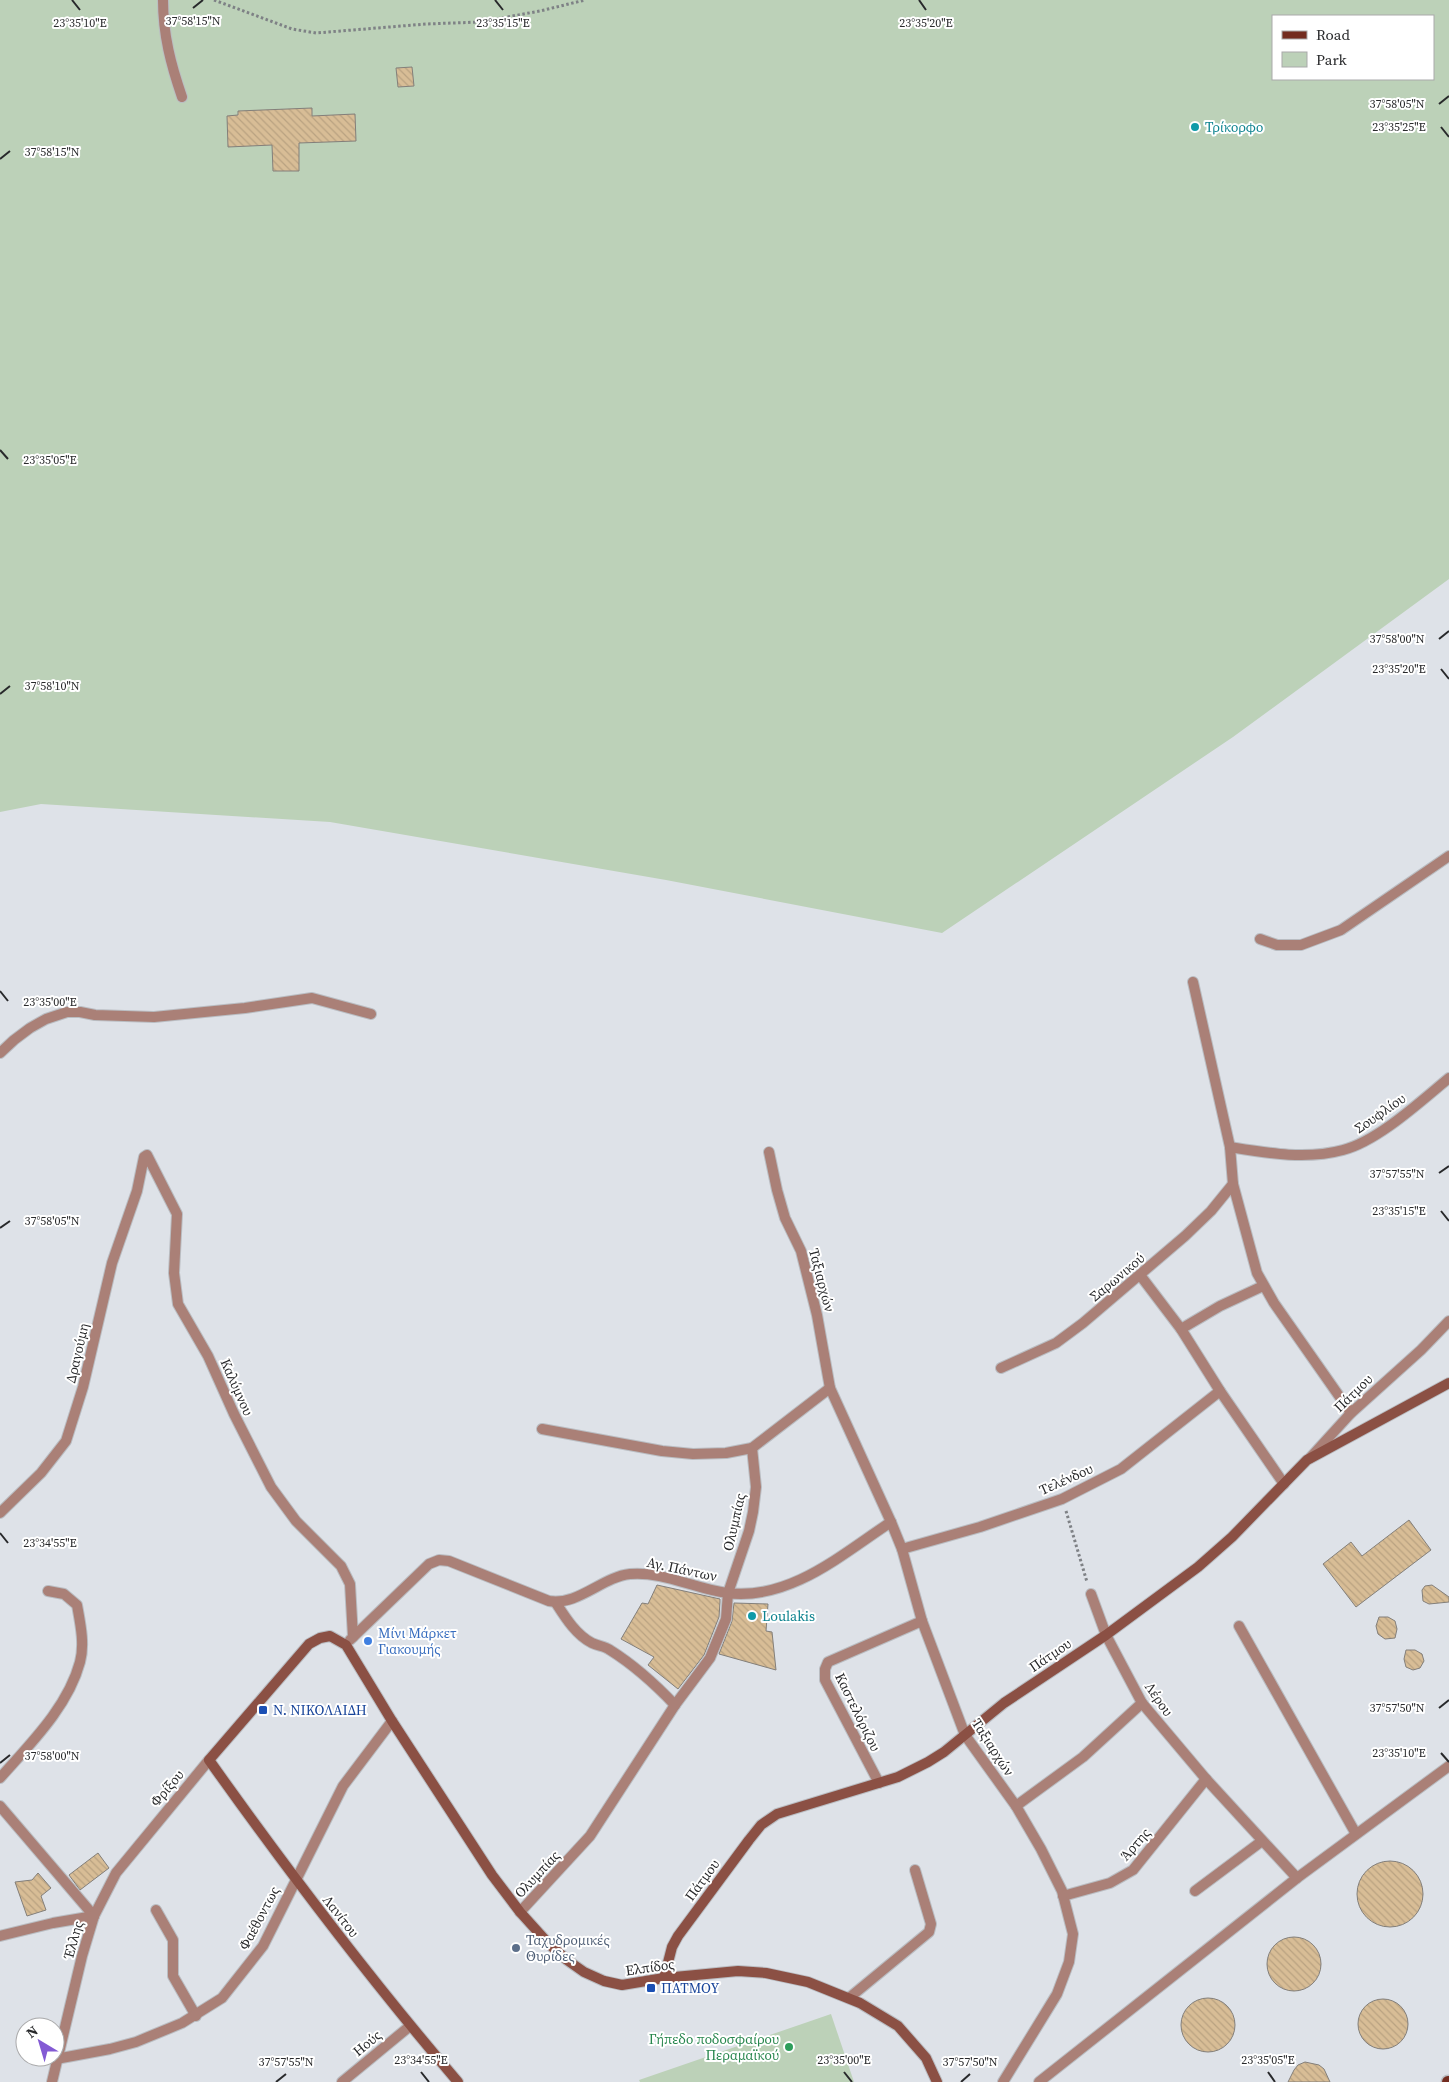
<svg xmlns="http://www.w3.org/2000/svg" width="1449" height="2082" font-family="'Source Serif 4',serif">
<defs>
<pattern id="building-back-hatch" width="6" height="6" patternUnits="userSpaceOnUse" patternTransform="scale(1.25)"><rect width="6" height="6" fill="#d8bd96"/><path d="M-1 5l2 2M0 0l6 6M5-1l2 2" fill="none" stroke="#b9a281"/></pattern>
</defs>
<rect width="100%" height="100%" fill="#dee2e8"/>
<!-- green -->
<g fill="#bcd1b8" fill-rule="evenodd">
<path d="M0 0H1449V579L1233 737 942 933 666 880 330 822 41 804 0 812ZM1273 16H1433V79H1273Z"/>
<path d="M831 2014 854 2082H640L639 2080Z"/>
</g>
<!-- building -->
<g fill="url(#building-back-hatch)" stroke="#837f7a">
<path d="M412 67 414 86 398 87 396 68Z"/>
<path d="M312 108V116L355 114 356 141 299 143V171H273L272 145 228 147 227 116 238 115V111Z"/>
<path d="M1409 1520 1431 1550 1356 1607 1323 1564 1351 1542 1362 1556Z"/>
<path d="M657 1585 720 1599V1602L719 1617 704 1655 678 1689 648 1665 654 1657 621 1639 642 1603 648 1604Z"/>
<path d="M1432 1585 1449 1597V1602L1429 1604 1423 1601 1422 1590 1425 1586Z"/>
<path d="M734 1603 768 1604 766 1631 772 1632 776 1670 719 1654 732 1621Z"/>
<path d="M1379 1617H1388L1395 1621 1397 1629 1395 1638 1385 1639 1378 1634 1376 1626Z"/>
<path d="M1406 1650H1415L1422 1654 1424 1661 1420 1668 1413 1670 1406 1667 1404 1659Z"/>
<path d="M98 1853 109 1868 80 1890 69 1875Z"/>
<circle cx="1390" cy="1894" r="33"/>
<path d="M38 1873 51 1888 41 1896 46 1910 27 1916 15 1882 32 1880Z"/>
<circle cx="1294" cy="1964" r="27"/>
<circle cx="1208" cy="2025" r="27"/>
<circle cx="1383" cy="2024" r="25"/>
<path d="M1305 2062 1319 2065 1324 2069 1330 2082H1288L1294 2070 1298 2065Z"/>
</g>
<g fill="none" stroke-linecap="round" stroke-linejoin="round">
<!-- lane casing -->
<g stroke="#babdc2" stroke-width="12">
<g id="lane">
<path d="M163 0C163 35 171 65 182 97"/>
<path d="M1297 1878 1449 1766"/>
</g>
</g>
<!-- street casing -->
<g stroke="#babdc2" stroke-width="12">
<g id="street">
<path d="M1260 939 1277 945H1301L1341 930 1449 856"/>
<path d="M1193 982 1230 1147 1233 1184 1257 1273 1274 1303 1351 1413"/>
<path d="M0 1053 14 1040 30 1028 46 1019 67 1012H80L95 1015 154 1017 245 1008 312 998 371 1014"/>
<path d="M1230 1147C1267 1153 1306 1160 1343 1150 1378 1141 1421 1101 1449 1078"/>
<path d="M769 1152 777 1190 785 1218 801 1251 817 1315 830 1388 891 1522 902 1549 922 1621 965 1735 1016 1806 1041 1849 1062 1891 1073 1934 1069 1962 1057 1994 1003 2082"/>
<path d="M1140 1275 1181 1329 1220 1391 1284 1484"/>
<path d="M1181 1329 1220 1306 1263 1286"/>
<path d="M1001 1368 1056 1343 1083 1323 1185 1236 1211 1211 1233 1184"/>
<path d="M542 1429 662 1451 693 1454 726 1453 752 1448 830 1388"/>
<path d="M1310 1458 1351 1413 1421 1350 1449 1321"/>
<path d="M0 1513 41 1473 66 1441 83 1387 112 1263 137 1191 144 1157 147 1155 177 1214 174 1273 178 1304 208 1356 234 1414 271 1487 296 1521 341 1566 350 1584 353 1637"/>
<path d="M902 1549 980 1527 1062 1499 1121 1469 1220 1391"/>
<path d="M556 1603C565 1617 576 1635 592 1643 598 1646 605 1646 610 1650 634 1665 656 1685 675 1705"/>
<path d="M1239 1626 1356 1834"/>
<path d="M350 1640 429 1564 439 1560 449 1561 549 1601C578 1606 602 1577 630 1574 663 1571 695 1589 727 1593 790 1601 842 1554 891 1522"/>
<path d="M0 1778C30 1744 68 1707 80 1662 85 1644 80 1622 77 1605L64 1594 48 1591"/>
<path d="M879 1783 825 1680V1669L828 1662 922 1621"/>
<path d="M0 1806 94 1916"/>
<path d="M1016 1806 1083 1757 1142 1703"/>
<path d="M1195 1891 1262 1841"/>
<path d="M1063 1896 1110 1883 1133 1870 1206 1779"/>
<path d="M156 1910 173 1940V1976L196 2016"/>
<path d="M520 1912 590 1836 675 1705 710 1658 726 1619 728 1593 749 1531 753 1512 756 1487 752 1448"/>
<path d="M0 1936 53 1923 94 1916"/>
<path d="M849 1998 929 1932 931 1924 915 1870"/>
<path d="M56 2059 110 2049 136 2042 182 2023 222 1998 263 1946 343 1786 392 1721"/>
<path d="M52 2082 82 1956 94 1916 116 1873 209 1760"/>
<path d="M342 2082 410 2026"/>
<path d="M1039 2082 1297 1878 1206 1779 1142 1703 1106 1635 1091 1594"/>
</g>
</g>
<!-- secondary casing -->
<g stroke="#babdc2" stroke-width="12">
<g id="secondary">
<path d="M664 1978 672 1947 678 1936 749 1840 761 1825 777 1814 898 1777 928 1762 944 1752 1004 1703 1106 1635 1198 1567 1232 1537 1307 1460 1449 1383"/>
<path d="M458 2082C370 1979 288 1871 209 1760L309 1644 320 1638 330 1636 346 1645 392 1721 492 1875 520 1912 548 1943 567 1960 584 1972 604 1981 622 1985 664 1978 738 1971 766 1973 808 1982 860 2003 898 2026 926 2058 937 2082"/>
</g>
</g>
<!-- primary casing -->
<g stroke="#babdc2" stroke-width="15">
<path id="primary" d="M1448 2082H1449"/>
</g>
<!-- path -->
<g stroke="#7e8185" stroke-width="3" stroke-dasharray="2.5 2.5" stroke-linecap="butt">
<path d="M214 0 292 29 316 33 426 24 480 22 540 11 585 0"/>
<path d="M1066 1511 1087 1582"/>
</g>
<!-- lane -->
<use href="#lane" stroke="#aa8077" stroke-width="10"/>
<!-- street -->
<use href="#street" stroke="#aa8077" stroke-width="10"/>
<!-- secondary -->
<use href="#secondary" stroke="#8b5044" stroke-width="10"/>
<!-- primary -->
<use href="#primary" stroke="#732c1f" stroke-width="12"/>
</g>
<!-- ticks -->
<path fill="none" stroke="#28292b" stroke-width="2" d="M72 0 80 10M495 0 503 10M919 0 926 10M193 8 203 0M1439 104 1449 96M1441 127 1449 137M0 159 10 151M0 450 8 459M1439 639 1449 631M1441 669 1449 679M0 694 10 686M0 991 8 1001M1439 1173 1449 1166M1441 1211 1449 1221M0 1228 10 1221M0 1533 8 1543M1439 1708 1449 1700M1441 1753 1449 1762M0 1763 10 1755M421 2072 429 2082M844 2072 852 2082M1268 2072 1275 2082M276 2082 286 2074M961 2082 970 2074"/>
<!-- markers -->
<g fill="#0f9aa8" stroke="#fff" stroke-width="2">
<circle cx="1195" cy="127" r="5"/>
<circle cx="752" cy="1616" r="5"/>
</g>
<circle fill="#3f7fe0" stroke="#fff" stroke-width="2" cx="368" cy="1641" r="5"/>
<g fill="#1a4fb4" stroke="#fff" stroke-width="2">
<rect x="258" y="1705" width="10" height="10" rx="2.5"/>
<rect x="646" y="1983" width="10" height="10" rx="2.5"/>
</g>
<circle fill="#5c6f8a" stroke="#fff" stroke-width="2" cx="516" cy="1948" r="5"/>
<circle fill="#2e9e5b" stroke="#fff" stroke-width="2" cx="789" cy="2047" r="5"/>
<g text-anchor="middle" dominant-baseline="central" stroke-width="4" stroke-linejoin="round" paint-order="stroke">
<!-- culture labels -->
<g font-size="14" fill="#0d838f" stroke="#fff" text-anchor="start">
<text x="1205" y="127">Τρίκορφο</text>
<text x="762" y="1616">Loulakis</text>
</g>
<!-- street labels -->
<g font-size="14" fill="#28292b" stroke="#fff">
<text transform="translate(1380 1113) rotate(-35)">Σουφλίου</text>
<text transform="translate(1117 1277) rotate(-40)">Σαρωνικού</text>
<text transform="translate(822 1280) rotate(75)">Ταξιαρχών</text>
<text transform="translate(77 1353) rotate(-77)">Δραγούμη</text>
<text transform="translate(237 1387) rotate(66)">Καλύμνου</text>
<text transform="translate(1353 1393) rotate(-44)">Πάτμου</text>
<text transform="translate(1066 1479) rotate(-24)">Τελένδου</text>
<text transform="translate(734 1522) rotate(-77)">Ολυμπίας</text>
<text transform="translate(682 1569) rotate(12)">Αγ. Πάντων</text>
<text transform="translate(1050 1655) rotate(-34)">Πάτμου</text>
<text transform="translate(1159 1699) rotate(55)">Λέρου</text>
<text transform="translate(858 1712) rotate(64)">Καστελόριζου</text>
<text transform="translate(993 1747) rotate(57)">Ταξιαρχών</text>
<text transform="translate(167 1788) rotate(-50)">Φρίξου</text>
<text transform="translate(1135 1844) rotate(-49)">Άρτης</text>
<text transform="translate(537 1874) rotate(-47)">Ολυμπίας</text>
<text transform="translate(702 1880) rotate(-54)">Πάτμου</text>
<text transform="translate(341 1916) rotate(52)">Λανίτου</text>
<text transform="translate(259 1918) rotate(-62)">Φαέθοντως</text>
<text transform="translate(73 1940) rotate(-74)">Έλλης</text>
<text transform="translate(650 1967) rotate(-8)">Ελπίδος</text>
<text transform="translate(367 2043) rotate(-40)">Ηούς</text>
</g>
<!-- shop labels -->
<g font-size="14" fill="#366cbe" stroke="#fff" text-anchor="start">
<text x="378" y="1633">Μίνι Μάρκετ<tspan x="378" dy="16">Γιακουμής</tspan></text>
</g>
<!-- transit labels -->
<g font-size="14" fill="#164399" stroke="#fff" text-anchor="start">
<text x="273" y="1710">Ν. ΝΙΚΟΛΑΙΔΗ</text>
<text x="661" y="1988">ΠΑΤΜΟΥ</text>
</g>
<!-- service labels -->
<g font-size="14" fill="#4e5e75" stroke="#fff" text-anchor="start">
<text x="526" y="1940">Ταχυδρομικές<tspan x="526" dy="16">Θυρίδες</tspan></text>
</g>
<!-- leisure labels -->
<g font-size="14" fill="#27864d" stroke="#fff" text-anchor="end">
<text x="779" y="2039">Γήπεδο ποδοσφαίρου<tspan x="779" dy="16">Περαμαϊκού</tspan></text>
</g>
</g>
<g font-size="12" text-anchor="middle" fill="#28292b" stroke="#fff" stroke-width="4" stroke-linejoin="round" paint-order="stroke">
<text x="193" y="25">37°58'15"N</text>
<text x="80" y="27">23°35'10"E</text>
<text x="926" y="27">23°35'20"E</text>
<text x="503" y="27">23°35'15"E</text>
<text x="1397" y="108">37°58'05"N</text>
<text x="1399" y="131">23°35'25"E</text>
<text x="52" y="156">37°58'15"N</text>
<text x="50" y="464">23°35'05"E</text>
<text x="1397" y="643">37°58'00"N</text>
<text x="1399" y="673">23°35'20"E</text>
<text x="52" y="690">37°58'10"N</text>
<text x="50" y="1006">23°35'00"E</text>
<text x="1397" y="1178">37°57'55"N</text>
<text x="1399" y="1215">23°35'15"E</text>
<text x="52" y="1225">37°58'05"N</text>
<text x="50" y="1547">23°34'55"E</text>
<text x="1397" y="1712">37°57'50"N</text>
<text x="1399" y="1757">23°35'10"E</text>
<text x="52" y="1760">37°58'00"N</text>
<text x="421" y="2064">23°34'55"E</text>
<text x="844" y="2064">23°35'00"E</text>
<text x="1268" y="2064">23°35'05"E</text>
<text x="286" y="2066">37°57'55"N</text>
<text x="970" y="2066">37°57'50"N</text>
</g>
<!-- legend -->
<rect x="1272" y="15" width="162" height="65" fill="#ffffff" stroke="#a9a9aa"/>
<rect x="1282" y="31" width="25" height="8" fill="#732c1f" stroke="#a9a9aa"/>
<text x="1316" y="40" font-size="15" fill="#28292b">Road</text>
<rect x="1282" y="52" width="25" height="15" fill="#bcd1b8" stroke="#a9a9aa"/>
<text x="1316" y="65" font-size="15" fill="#28292b">Park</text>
<!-- north arrow -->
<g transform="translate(40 2042) rotate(322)"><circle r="24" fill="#ffffff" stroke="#a9a9aa"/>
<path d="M0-4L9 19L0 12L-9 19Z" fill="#835ad4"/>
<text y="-8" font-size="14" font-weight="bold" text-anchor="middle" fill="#28292b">N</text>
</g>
</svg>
